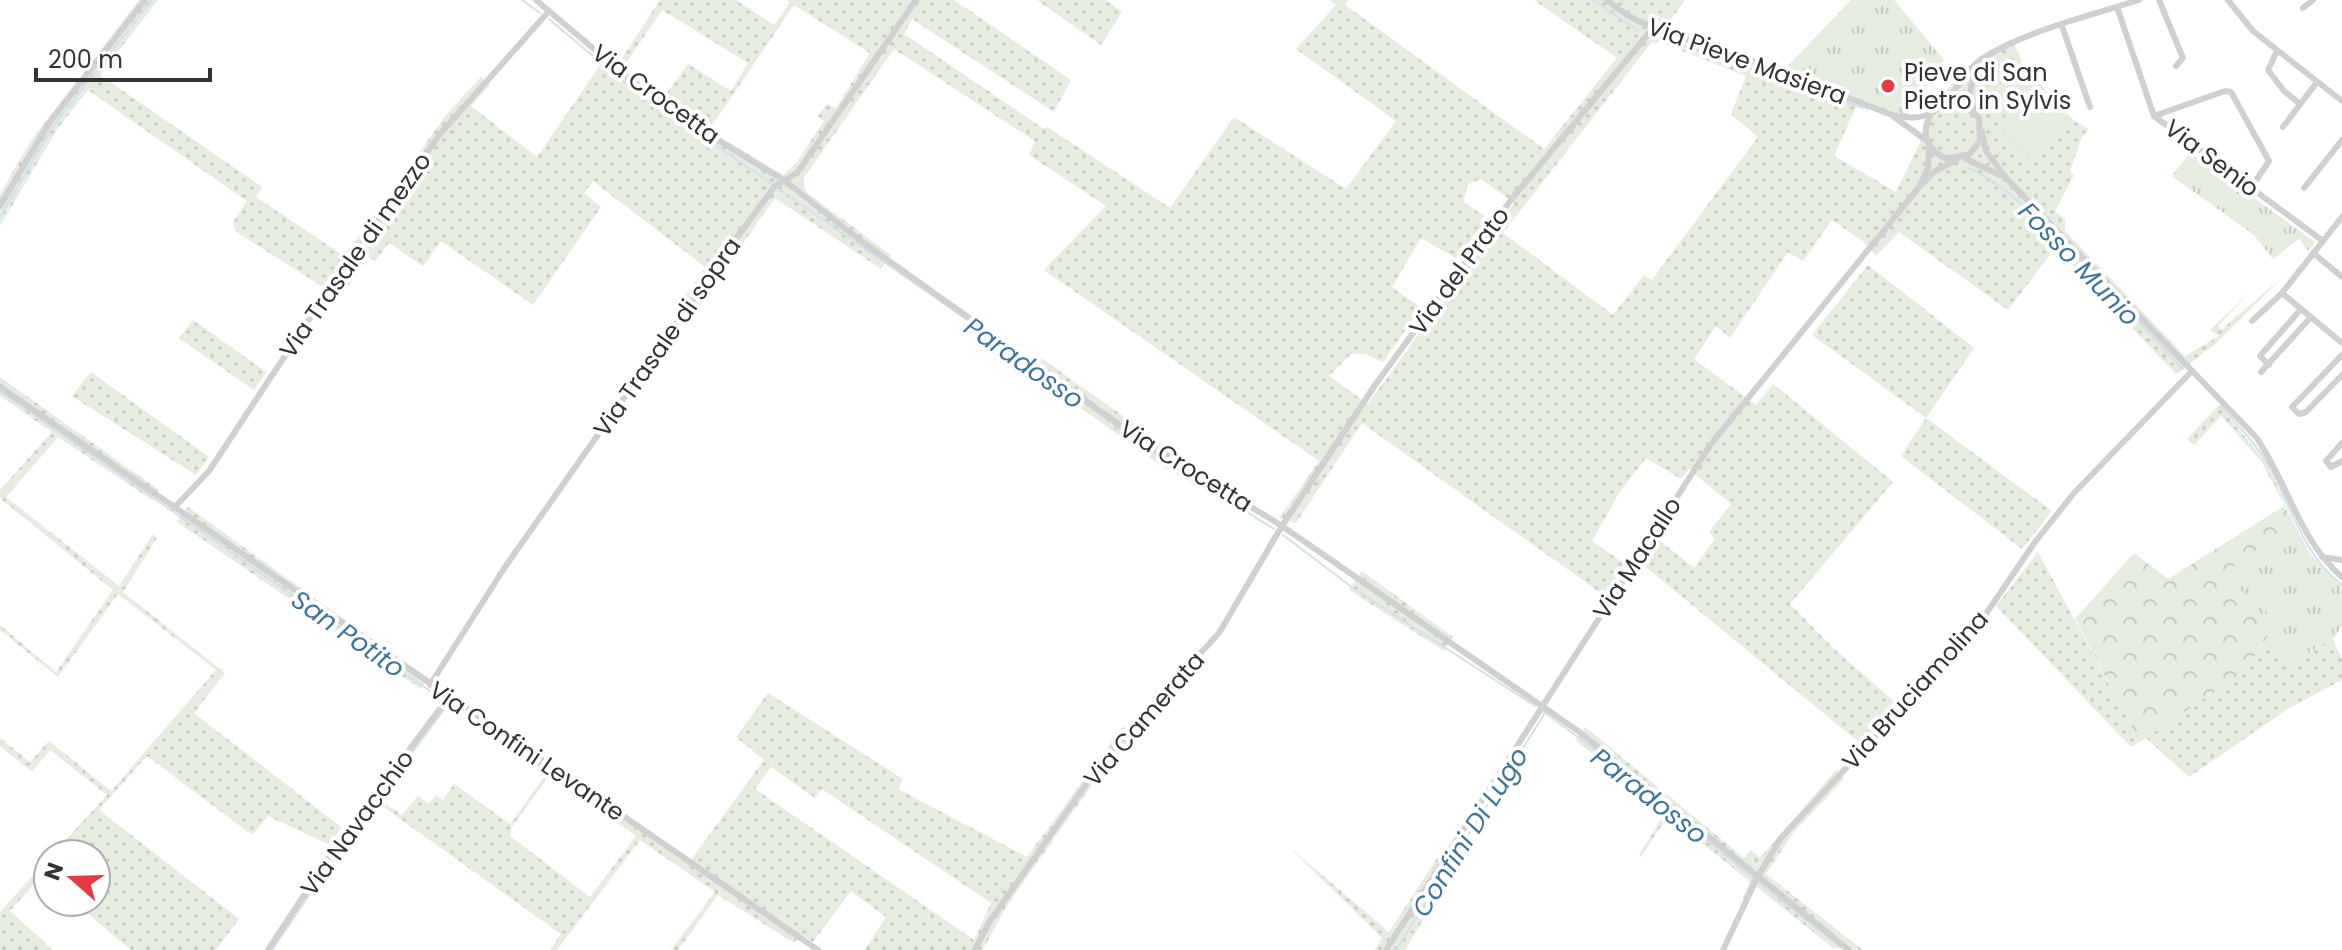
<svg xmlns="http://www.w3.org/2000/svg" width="2342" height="950" font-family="Poppins,sans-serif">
<defs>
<pattern id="grass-dots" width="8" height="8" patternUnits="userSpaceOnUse" patternTransform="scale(2)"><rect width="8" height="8" fill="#e6ecdf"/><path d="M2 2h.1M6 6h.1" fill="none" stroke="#c6cbc0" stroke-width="1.8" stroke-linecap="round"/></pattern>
<pattern id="forest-crowns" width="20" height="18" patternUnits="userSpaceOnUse" patternTransform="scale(2)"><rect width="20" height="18" fill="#e6ecdf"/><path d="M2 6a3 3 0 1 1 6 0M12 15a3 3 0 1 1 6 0" fill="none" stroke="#c6cbc0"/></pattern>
<pattern id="park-tufts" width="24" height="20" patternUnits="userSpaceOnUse" patternTransform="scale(2)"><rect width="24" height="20" fill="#e6ecdf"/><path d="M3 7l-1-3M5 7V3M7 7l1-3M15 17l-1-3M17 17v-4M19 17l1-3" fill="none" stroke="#c6cbc0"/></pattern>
</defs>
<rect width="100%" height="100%" fill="#fff"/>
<!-- grass -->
<g fill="url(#grass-dots)" fill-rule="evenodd">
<path d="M139 0H158L100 75 262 187 256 197 344 256 447 114 481 77 490 85 471 106 537 157 607 55 619 63 660 0H736L774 25 790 3 787 0H954L1071 80 1054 112 912 19 904 34 1044 129 1047 127 1170 208 1234 117 1346 189 1396 121 1296 49 1336 5 1330 0H1348L1345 5 1544 149 1617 58 1534 0H1685L1667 25 1906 116 1856 107 1834 156 1896 192 1919 145 1929 108 1979 56 2013 41 2024 67 2020 63 2006 116V129L2030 159 2073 120 2089 129 2082 137 2070 171 2074 175 2055 211 2065 219V231L2185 356 2219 336 2210 330 2250 292 2218 326 2221 330 2286 274 2214 345 2176 374 2055 248 2008 310 1899 232 1876 256 1864 242 1832 220 1803 261 1788 252 1730 338 1716 326 1694 359 1756 405 1773 384 1893 482 1790 604 1832 647 1898 705 1861 744 1641 563 1659 540 1694 568 1715 539 1709 532 1731 504 1689 469 1681 479 1646 458 1619 493 1592 541 1625 564 1605 596 1362 423 1296 523 1279 518 1319 461 1044 270 1106 206 1029 155 1035 141 894 49 803 179 806 192 891 255 881 269 775 198 694 313 680 303 705 267 593 181 584 193 601 207 533 305 441 241 423 266 389 243 375 261 369 257 340 298 235 231 233 222 247 201 88 90 58 128 0 226V194L30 142ZM794 5 870 53 836 108 827 104 818 116 824 121 796 163 783 175 709 130ZM662 10 748 63 731 91 688 64 663 98 622 69ZM1660 42 1746 76 1731 114 1758 137 1652 280 1644 275 1613 315 1503 233 1651 43ZM1481 179 1514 203 1368 404 1329 376 1351 354H1365L1383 362 1421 308 1392 287 1421 238 1456 258 1488 218 1463 202 1468 184Z"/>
<path d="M1037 0H1106L1122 12 1101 45Z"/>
<path d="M1868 265 1974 348 1926 418 2052 511 2022 549 1901 456 1926 418 1812 335Z"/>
<path d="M193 320 266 372 254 390 179 338Z"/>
<path d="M1037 355 1205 474 1199 487 1160 465 1028 370Z"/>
<path d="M91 372 209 457 196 475 72 396Z"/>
<path d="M0 377 159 490 152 500 58 437 6 497 119 586 153 534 157 538 123 592 225 673 194 713 341 827 330 845 268 816 252 835 147 756 99 810 239 919 216 950H131L74 902H96V854H53L107 795 50 750 32 772 0 746V738L30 762 49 741 111 791 216 670 118 594 58 677 0 630V625L56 672 113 590 0 498V490L52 432 0 396Z"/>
<path d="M2219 405 2268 465 2294 523 2261 461 2221 416 2194 445 2187 439Z"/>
<path d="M188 507 427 679 421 689 177 522Z"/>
<path d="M2038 552 2134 731 2146 738 2245 671 2268 636 2285 667 2333 639 2342 659V680L2289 708 2189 777 2146 738 2131 747 1996 606Z"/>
<path d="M1362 571 1453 637 1444 651 1349 590Z"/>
<path d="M768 693 903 779 898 789 1027 857 1123 726 1134 736 1094 782 1006 907 983 950H865L886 917 851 891 813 942 801 934 794 943 718 895 678 950H671L715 892 640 840 557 950H550L561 934 382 806 384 803 402 815 418 796 429 804 436 795 443 800 454 784 510 824 547 773 498 739 504 732 691 860 764 760 736 737ZM771 767 815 798 822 789 991 903 974 940 755 789ZM549 776 636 836 590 897 510 836 512 827Z"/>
<path d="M1585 727 1744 858 1751 850 1760 858 1836 770 1844 779 1793 833 1766 874 1863 950 1833 948 1668 816 1641 857 1639 855 1666 811 1576 741Z"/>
<path d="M1288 846 1389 932 1443 849 1460 859 1405 950H1375L1382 938Z"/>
<path d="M48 859V880L42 875 10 911 53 950H0V912Z"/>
</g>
<!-- forest -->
<path fill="url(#forest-crowns)" d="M2284 506 2294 523 2230 570 2268 636 2245 671 2146 738 2134 731 2075 619 2134 553 2168 579Z"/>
<!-- park -->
<g fill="url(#park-tufts)">
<path d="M1851 0H1894L1944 60 1906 116 1784 70Z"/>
<path d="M2190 152 2315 242 2308 251 2299 239 2273 259 2254 235 2172 176Z"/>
<path d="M2294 523 2310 554 2342 587V626L2333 639 2285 667 2230 570Z"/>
</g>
<!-- garden -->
<g fill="#e6ecdf">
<path d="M2020 62 2073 120 2030 159 2002 132 2006 129 1999 123 2006 115 1987 94Z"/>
<path d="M2258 569 2291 620 2277 629 2244 577Z"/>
</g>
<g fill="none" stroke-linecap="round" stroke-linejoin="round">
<!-- stream -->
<g stroke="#cfe2ee" stroke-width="2">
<path d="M522 0 540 13"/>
<path d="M1593 0 1637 30"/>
<path d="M549 19 624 82 771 183"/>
<path d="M1654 35 1863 108"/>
<path d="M1967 168C2018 183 2140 325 2183 369"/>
<path d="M779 189 999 342"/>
<path d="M0 217 53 126 152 0"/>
<path d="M0 391 443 700"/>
<path d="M1079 399 1151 452 1274 529"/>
<path d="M2220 406C2239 426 2257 445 2271 469 2293 511 2303 554 2342 585"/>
<path d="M1283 535 1353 588 1535 706"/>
<path d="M1544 712 1615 765 1753 878"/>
<path d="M1759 883 1841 947"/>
<path d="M1744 898 1753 879"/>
<path d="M272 950 330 864 448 704"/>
<path d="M1396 950 1545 713"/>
</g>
<!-- minor -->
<g stroke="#d0d0d0" stroke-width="6">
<path d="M536 0 633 82 687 121 785 181 861 241 1131 433 1282 526 1578 731 1849 950"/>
<path d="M1607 0C1643 32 1692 39 1736 55 1788 73 1840 95 1892 115 1951 130 1949 78 1988 55 2033 29 2089 16 2139 0"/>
<path d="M2159 0 2183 58 2176 66"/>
<path d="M2228 0 2253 31 2342 101"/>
<path d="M2117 7 2154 116 2323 241"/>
<path d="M2303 8 2313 0"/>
<path d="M2062 26 2090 107"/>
<path d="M2277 51 2268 70 2284 91 2300 104"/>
<path d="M1975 69 1969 96 1975 111"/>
<path d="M1930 116C1920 134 1928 151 1947 159L1970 154 1980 141 1979 118 1965 105H1944"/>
<path d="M2154 116 2225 91 2231 92 2269 161 2251 188"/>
<path d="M1894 117 1926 140"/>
<path d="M2283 127 2317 82"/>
<path d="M1982 132 1986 151 2006 178 2256 437C2288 483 2299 540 2342 577"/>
<path d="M1964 158 2000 175"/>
<path d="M1920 184 1928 168 1929 149"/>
<path d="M2304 188 2342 140"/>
<path d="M0 206 49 123 145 0"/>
<path d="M2313 253 2342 277"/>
<path d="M2282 293 2342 343"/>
<path d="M2252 321 2282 293 2342 217"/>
<path d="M2342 355 2292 407 2299 414 2306 412 2342 375"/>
<path d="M2269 365 2260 356 2301 309"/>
<path d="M2261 372 2311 317"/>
<path d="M0 387 818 950"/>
<path d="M2342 443 2326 461 2331 467 2342 461"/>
<path d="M174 508 209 471 327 292 440 134 549 11"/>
<path d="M2322 557 2342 560"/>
<path d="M430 685 505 567 732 244 775 186 797 173 916 0"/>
<path d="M268 950 329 857 448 698"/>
<path d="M975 950 990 921 1106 756 1219 633 1282 526 1375 385 1511 200 1653 28"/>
<path d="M1386 950 1711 444 1919 187 1935 171 1956 160"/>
<path d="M1723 950 1757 878 1781 838 1977 627 2035 542 2074 493 2192 371"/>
</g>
</g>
<!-- markers -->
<circle fill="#e63946" stroke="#fff" stroke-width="3" cx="1888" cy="86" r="8"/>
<g text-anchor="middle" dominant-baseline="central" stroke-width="8" stroke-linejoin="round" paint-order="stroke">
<!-- street labels -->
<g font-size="24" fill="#333" stroke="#fff">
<text transform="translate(1747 61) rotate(20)">Via Pieve Masiera</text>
<text transform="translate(656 94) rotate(36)">Via Crocetta</text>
<text transform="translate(2212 158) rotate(37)">Via Senio</text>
<text transform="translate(355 255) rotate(-55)">Via Trasale di mezzo</text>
<text transform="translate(1459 271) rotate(-54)">Via del Prato</text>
<text transform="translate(667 337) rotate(-55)">Via Trasale di sopra</text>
<text transform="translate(1186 466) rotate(32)">Via Crocetta</text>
<text transform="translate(1637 558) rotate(-57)">Via Macallo</text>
<text transform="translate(1915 690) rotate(-48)">Via Bruciamolina</text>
<text transform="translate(1144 719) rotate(-49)">Via Camerata</text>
<text transform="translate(527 751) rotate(34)">Via Confini Levante</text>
<text transform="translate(357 823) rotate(-54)">Via Navacchio</text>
</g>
<!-- poi labels -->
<g font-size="24" fill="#333" stroke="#fff" text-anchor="start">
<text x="1904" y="72">Pieve di San<tspan x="1904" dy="28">Pietro in Sylvis</tspan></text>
</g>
<!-- water labels -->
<g font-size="26" font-style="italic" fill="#3f7597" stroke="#fff">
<text transform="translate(2079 264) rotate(46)">Fosso Munio</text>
<text transform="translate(1024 363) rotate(35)">Paradosso</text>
<text transform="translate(348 634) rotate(35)">San Potito</text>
<text transform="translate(1649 796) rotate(38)">Paradosso</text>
<text transform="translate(1470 832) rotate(-58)">Confini Di Lugo</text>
</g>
</g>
<!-- north arrow -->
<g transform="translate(72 878) rotate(290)"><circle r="38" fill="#ffffff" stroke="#adadad" stroke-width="2"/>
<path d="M0-6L14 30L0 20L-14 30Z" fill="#e63946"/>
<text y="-12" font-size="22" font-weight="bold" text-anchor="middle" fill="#333333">N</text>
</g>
<!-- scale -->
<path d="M36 68v12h174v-12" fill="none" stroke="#333333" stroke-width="4"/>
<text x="48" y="68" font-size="24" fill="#333333" stroke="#ffffff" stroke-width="6" paint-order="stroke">200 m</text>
</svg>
